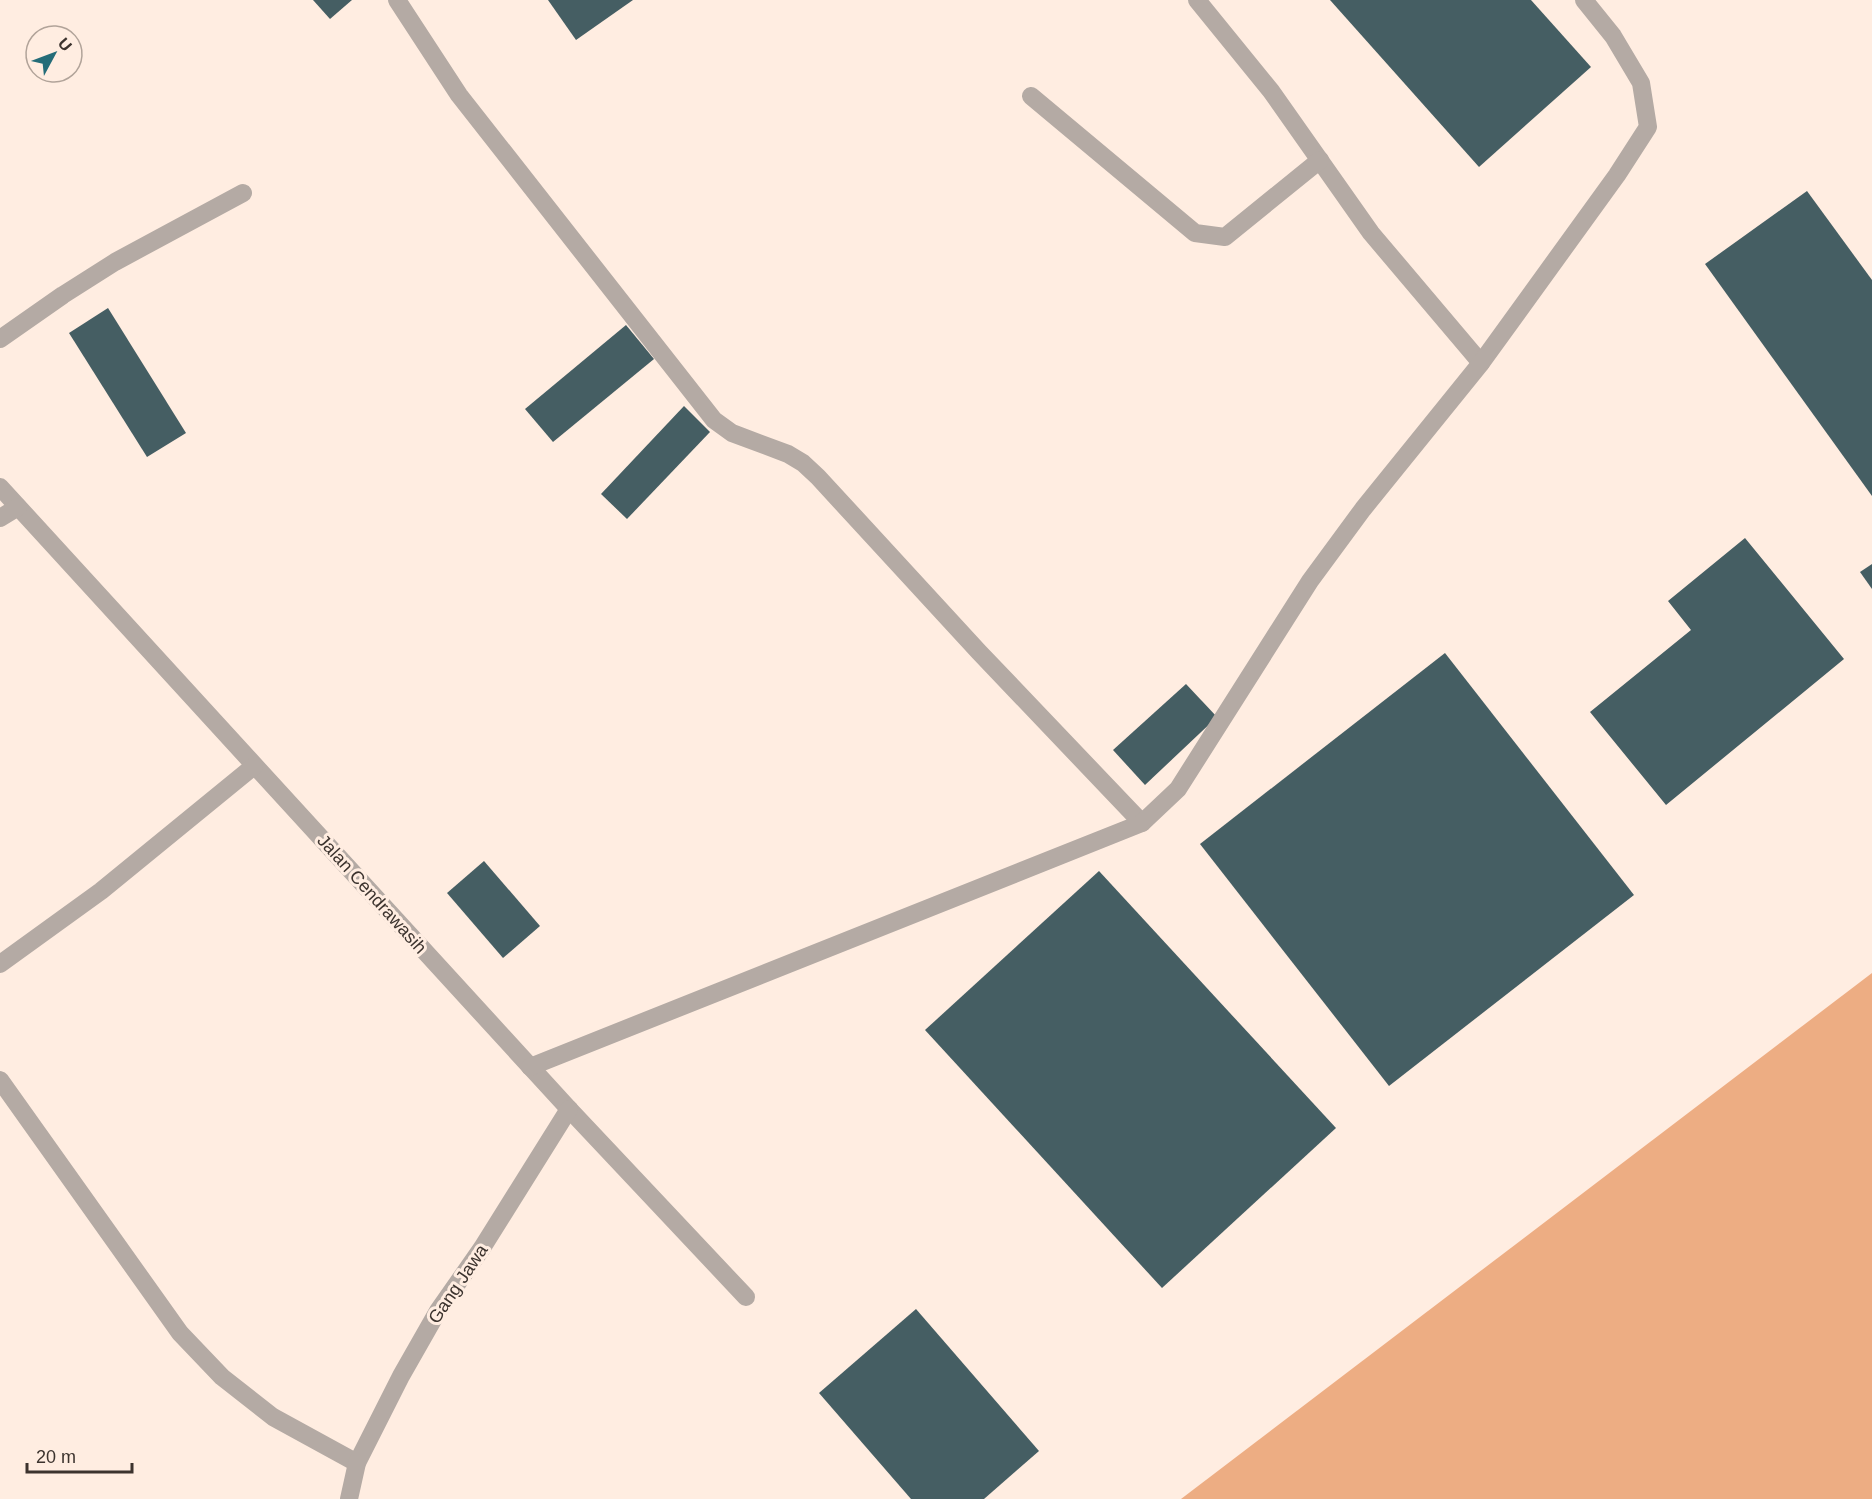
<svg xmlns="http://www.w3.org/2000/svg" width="1872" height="1499" font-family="Arial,sans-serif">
<rect width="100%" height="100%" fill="#ffede1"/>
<!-- water -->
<path fill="#edad83" d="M1872 973V1499H1181Z"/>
<!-- building -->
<g fill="#455e63">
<path d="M313 0H352L330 19Z"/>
<path d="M548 0H633L576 40Z"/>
<path d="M1330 0H1531L1591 67 1479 167Z"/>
<path d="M1807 191 1872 280V496L1705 264Z"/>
<path d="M108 308 186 433 147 457 69 333Z"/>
<path d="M626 325 654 359 553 442 525 409Z"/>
<path d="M684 406 710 432 627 519 601 494Z"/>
<path d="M1745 538 1844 659 1666 805 1590 712 1691 630 1668 601Z"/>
<path d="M1872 564V589L1860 572Z"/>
<path d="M1445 653 1634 895 1389 1086 1200 844Z"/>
<path d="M1186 684 1217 717 1145 785 1113 750Z"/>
<path d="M484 861 540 926 503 958 447 893Z"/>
<path d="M1099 871 1336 1128 1162 1288 925 1030Z"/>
<path d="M916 1309 1039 1451 984 1499H911L819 1393Z"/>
</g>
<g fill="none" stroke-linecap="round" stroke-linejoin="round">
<!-- minor -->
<g stroke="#b4aaa4" stroke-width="18">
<path d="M397 0 459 95 714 420 732 433 788 454 803 463 818 477 979 652 1142 823"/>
<path d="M1197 0 1271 91 1371 233 1481 363"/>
<path d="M1031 96 1195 233 1225 237 1320 160"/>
<path d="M0 339 63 295 115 262 243 193"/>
<path d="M0 487 569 1109 746 1297"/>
<path d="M0 518 18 507"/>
<path d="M0 964 101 891 254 766"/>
<path d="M530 1067 1142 823 1178 789 1310 581 1363 509 1481 363 1617 175 1648 127 1641 83 1613 36 1584 0"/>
<path d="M0 1080 180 1333 222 1377 273 1417 357 1463"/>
<path d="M349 1499 357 1463 401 1376 438 1311 482 1248 569 1109"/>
</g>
</g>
<g text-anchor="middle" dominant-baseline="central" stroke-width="6" stroke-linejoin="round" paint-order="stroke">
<!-- street labels -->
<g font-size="18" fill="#3c332e" stroke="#ffede1">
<text transform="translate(372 894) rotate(48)">Jalan Cendrawasih</text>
<text transform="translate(458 1284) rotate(-56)">Gang Jawa</text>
</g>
</g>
<!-- north arrow -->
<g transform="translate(54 54) rotate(49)"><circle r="28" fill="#ffede1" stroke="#b1a399" stroke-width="1.5"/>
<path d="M0-4.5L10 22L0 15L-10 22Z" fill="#246c78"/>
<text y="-9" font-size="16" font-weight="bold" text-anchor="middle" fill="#3c332e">U</text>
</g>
<!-- scale -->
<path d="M27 1463v9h105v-9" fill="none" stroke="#3c332e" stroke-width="3"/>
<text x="36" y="1463" font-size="18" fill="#3c332e" stroke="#ffede1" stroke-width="4.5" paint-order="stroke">20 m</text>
</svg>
